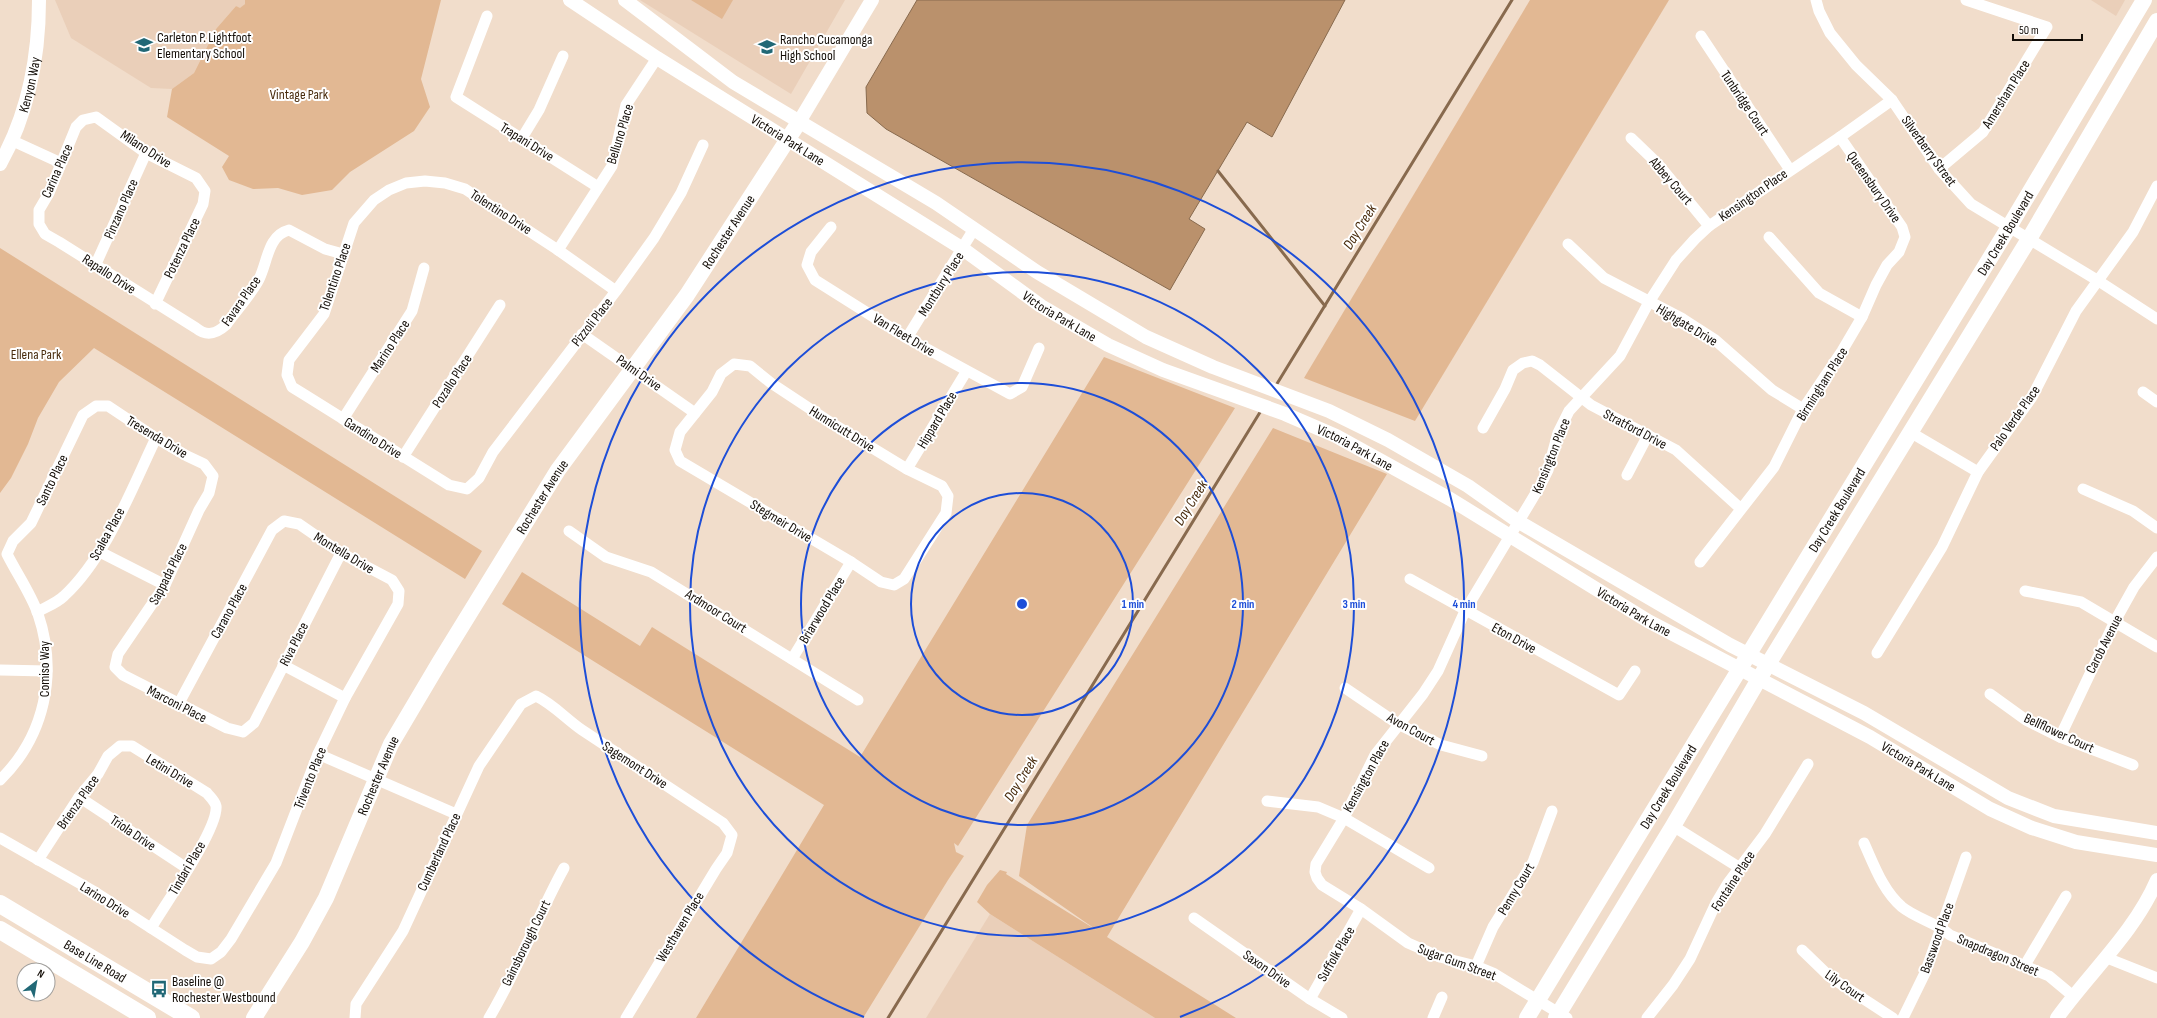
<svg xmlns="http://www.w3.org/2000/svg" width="2157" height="1018" font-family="'Sofia Sans Condensed',sans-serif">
<rect width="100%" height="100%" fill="#f1ddcb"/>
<!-- built -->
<g fill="#eacfb9">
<path d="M55 0H245L246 3 240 9 236 6 216 29 194 73 172 89 151 88 71 38Z"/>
<path d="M640 0H845L791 94Z"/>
<path d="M2091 0H2125L2116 16Z"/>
<path d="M990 914 1155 1018H926Z"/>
</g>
<!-- green -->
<g fill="#e2b893">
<path d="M245 0H441L421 79 430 107 414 131 350 172 332 190 302 195 278 188 253 189 229 180 222 167 229 156 167 117 172 89 194 73 216 29 236 6 240 8 245 4Z"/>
<path d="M691 0H733L722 19Z"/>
<path d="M1530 0H1669L1415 421 1304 378Z"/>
<path d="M0 248 482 551 465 579 94 348 59 382 38 418 28 444 11 478 0 493Z"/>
<path d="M1104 357 1235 408 958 846 954 843 956 852 964 856 948 880 863 1018H696L824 805 502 604 522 572 640 646 652 627 860 757Z"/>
<path d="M1273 428 1387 474 1107 937 1236 1018H1155L990 914 977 902 987 885 1000 870 1007 872 1006 874 1098 931 1019 876 1027 825Z"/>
</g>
<!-- water -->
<path fill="#ba916c" stroke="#886a4e" d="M917 0H1345L1272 137 1247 122 1189 219 1205 229 1170 290 886 129 867 113 866 87Z"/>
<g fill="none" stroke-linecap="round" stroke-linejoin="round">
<!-- stream -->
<g stroke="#886a4e" stroke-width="3">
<path d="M1218 171 1325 306"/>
<path d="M1275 387 1512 0"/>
<path d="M888 1018 1262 409"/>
</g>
<!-- minor -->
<g stroke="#fff" stroke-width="11">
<path d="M1816 0 1819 11 1830 33 1856 65 1892 100 1939 169 1971 204 2097 280 2157 319"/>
<path d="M487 16 456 97 598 187"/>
<path d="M1701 36 1790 170"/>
<path d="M522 138 539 110 563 56"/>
<path d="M1631 138 1658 164 1709 226"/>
<path d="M13 141 61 163"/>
<path d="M1939 169 1983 132 2047 27 1966 0"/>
<path d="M831 227 811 252 807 265 815 280 907 338 1010 394 1022 387 1039 348"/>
<path d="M1769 237 1819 293 1862 317"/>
<path d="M1568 244 1604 278 1683 319 1714 339 1772 390 1803 409"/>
<path d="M558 250 612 166 626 105 657 58"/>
<path d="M95 266 146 153"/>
<path d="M616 291 558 250 465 189 445 183 425 181 406 183 389 190 374 200 354 223 324 314 289 360 287 375 292 387 305 395 449 485 467 489 479 478 493 452 616 291 654 238 681 193 703 145"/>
<path d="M155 304 203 204 205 191 196 178 146 153 96 117 83 120 76 127 49 193 39 210V224L45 234 59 242 196 328C207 337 216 334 226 325 236 311 248 298 257 283 268 265 266 236 289 230L325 249 343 254"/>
<path d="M582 334 695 413"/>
<path d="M907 338 974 229"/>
<path d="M734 364 750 366 771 383 833 424 907 469 942 486 948 496 946 513 904 579 894 585 881 582 851 562 680 461 675 450 680 432 712 392 721 374Z"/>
<path d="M2143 392 2157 402"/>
<path d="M343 419 412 311 424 268"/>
<path d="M1483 428 1505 389 1513 370 1523 363 1532 361 1540 365 1591 405 1676 450 1740 508"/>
<path d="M1910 432 1978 472"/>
<path d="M403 457 500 305"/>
<path d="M907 469 966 372"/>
<path d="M1627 475 1648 435"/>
<path d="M2083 489 2133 511 2157 528"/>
<path d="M569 531 606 557 651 572 858 700"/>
<path d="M100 552 165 585"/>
<path d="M1700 562 1774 467 1803 409 1842 351 1862 317 1876 285 1887 265 1899 252 1905 237 1902 227 1840 137"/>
<path d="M1410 579 1619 695 1635 671"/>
<path d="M2025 591 2081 602 2157 647"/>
<path d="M37 612C46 607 57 603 64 596 106 557 131 490 156 438"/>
<path d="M1877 653 1942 547 1978 472 2032 397 2076 311 2133 232 2157 186"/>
<path d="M792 659 851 562"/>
<path d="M283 665 345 698"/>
<path d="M0 670 47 671"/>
<path d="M1345 688 1398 724 1441 745 1482 756"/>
<path d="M1990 694 2026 720 2060 737 2133 765"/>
<path d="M2060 737 2115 621 2134 587 2157 557"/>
<path d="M318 754 456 814"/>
<path d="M0 780C45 736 58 673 38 614 31 594 17 574 7 554L13 541 31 523 83 415 96 406H108L156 438 187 456 204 464 213 476 209 493 199 510 165 585 118 654 115 667 123 675 227 728 243 732 254 723 341 553"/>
<path d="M79 797 188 869"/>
<path d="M1267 801 1318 807 1344 818 1429 868"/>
<path d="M1673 826 1740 868"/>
<path d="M0 838 95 892 185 950 197 957 211 959 221 952 231 939 276 863 318 754 345 698 398 604 399 591 392 580 341 553 299 524 284 521 272 530 178 705"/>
<path d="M1864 843C1874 865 1883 891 1902 907 1917 919 1936 922 1950 935L2049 976 2073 996"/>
<path d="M38 860 79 797 98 774 108 756 120 746H132L207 793C210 797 215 801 216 806 219 828 164 906 151 928"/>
<path d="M1194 918 1310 999 1342 1018"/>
<path d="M1802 950 1830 977 1893 1018"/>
<path d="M2107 958 2157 978"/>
<path d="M2025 965 2066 896"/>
<path d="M1476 966 1493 927 1533 862 1552 811"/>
<path d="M1310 999 1361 909"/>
<path d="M355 1018 356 1004 403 931 479 766 521 704 536 696C553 704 566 719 582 730L723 823 732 835 727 853 716 869 626 1018"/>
<path d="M489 1018C518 970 537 917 564 868"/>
<path d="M1433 1018 1442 997"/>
<path d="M1567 1018 1493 973 1476 966 1440 957 1408 943 1361 909 1322 885 1317 878 1315 872 1316 864 1344 818 1375 755 1423 694 1438 671 1465 611 1540 486 1548 470 1558 433 1569 411 1620 356 1649 302 1676 260 1695 239 1709 226 1840 137 1892 100"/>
<path d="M1647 1018 1673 985 1690 959 1716 903 1728 883 1765 834 1808 764"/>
<path d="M1903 1018 1925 973 1966 857"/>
</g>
<!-- tertiary -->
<g stroke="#fff" stroke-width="14">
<path id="s1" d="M570 0 657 58 963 249 1041 306 1108 345 1163 370 1285 414 1336 436 1450 499 1648 621 1870 737 1990 809 2032 828 2076 842 2157 855"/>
<path d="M625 0 733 82 936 203 1037 272 1146 337 1213 367 1329 411 1388 440 1468 486 1519 522 1730 645 1864 713 2008 798 2054 816 2157 833"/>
<path d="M799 122 872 0"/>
<path id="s2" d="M0 164C28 114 39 58 39 0"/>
<path d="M2057 1018C2090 972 2134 933 2157 880"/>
</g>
<!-- secondary -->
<g stroke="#fff" stroke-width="16">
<path id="s3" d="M254 1018 302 942 326 898 391 744 439 663 558 470 687 295 799 122"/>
<path id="s4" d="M1527 1018 2009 227 2144 0"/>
<path d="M1556 1018 1673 826 1759 679 2029 239 2157 21"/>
</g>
<!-- primary -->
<g stroke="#fff" stroke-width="18">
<path id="s5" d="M0 904 191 1018"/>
<path d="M0 930 147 1018"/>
</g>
</g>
<!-- distance rings -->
<g fill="none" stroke="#1d4ed8" stroke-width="2">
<circle cx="1022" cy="604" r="111"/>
<circle cx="1022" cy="604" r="221"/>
<circle cx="1022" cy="604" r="332"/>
<path d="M864 1017A442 442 0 1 1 1180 1017"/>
</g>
<!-- icons -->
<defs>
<g id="school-bare" transform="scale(1.38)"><path d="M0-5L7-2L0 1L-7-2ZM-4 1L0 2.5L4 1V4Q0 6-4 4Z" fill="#216876" stroke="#fff" stroke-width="2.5" paint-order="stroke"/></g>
<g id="bus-bare" transform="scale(1.38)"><path d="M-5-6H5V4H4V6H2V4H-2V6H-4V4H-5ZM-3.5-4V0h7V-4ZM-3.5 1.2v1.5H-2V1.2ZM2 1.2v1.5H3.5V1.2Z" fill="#216876" stroke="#fff" stroke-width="2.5" paint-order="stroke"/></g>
</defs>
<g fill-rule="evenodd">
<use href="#school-bare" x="144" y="45"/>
<use href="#school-bare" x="767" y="47"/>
<use href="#bus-bare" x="159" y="989"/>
</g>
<g text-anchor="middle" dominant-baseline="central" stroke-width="4" stroke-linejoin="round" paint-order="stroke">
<!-- poi labels -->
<g font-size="14" fill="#140e08" stroke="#fff" text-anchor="start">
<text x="157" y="37">Carleton P. Lightfoot<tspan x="157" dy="16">Elementary School</tspan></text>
<text x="780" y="39">Rancho Cucamonga<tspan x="780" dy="16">High School</tspan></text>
<text x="172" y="981">Baseline @<tspan x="172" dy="16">Rochester Westbound</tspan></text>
</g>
<!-- street labels -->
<g font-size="14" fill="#140e08" stroke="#fff">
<text stroke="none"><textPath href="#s2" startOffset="85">Kenyon Way</textPath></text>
<text transform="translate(2006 94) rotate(-58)">Amersham Place</text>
<text transform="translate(1745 103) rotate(56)">Tunbridge Court</text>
<text transform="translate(620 134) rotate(-73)">Belluno Place</text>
<text stroke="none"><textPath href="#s1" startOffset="259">Victoria Park Lane</textPath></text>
<text transform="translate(527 142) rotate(32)">Trapani Drive</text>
<text transform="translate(146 149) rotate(33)">Milano Drive</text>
<text transform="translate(1929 151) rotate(54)">Silverberry Street</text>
<text transform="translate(57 171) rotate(-66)">Carina Place</text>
<text transform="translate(1671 181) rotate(49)">Abbey Court</text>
<text transform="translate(1874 187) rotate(55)">Queensbury Drive</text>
<text transform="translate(1753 195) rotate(-35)">Kensington Place</text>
<text transform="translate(121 209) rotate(-66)">Pinzano Place</text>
<text transform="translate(501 212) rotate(33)">Tolentino Drive</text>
<text stroke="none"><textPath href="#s3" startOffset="921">Rochester Avenue</textPath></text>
<text stroke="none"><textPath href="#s4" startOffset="919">Day Creek Boulevard</textPath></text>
<text transform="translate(182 248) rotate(-64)">Potenza Place</text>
<text transform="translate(109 274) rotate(33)">Rapallo Drive</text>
<text transform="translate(335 277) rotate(-71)">Tolentino Place</text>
<text transform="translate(941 284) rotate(-58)">Montbury Place</text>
<text transform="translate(241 301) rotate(-55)">Favara Place</text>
<text stroke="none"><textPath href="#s1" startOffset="583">Victoria Park Lane</textPath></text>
<text transform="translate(592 322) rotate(-52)">Pizzoli Place</text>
<text transform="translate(1687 325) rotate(31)">Highgate Drive</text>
<text transform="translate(904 335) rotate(31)">Van Fleet Drive</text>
<text transform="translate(390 346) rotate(-57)">Marino Place</text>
<text transform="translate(639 373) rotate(35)">Palmi Drive</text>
<text transform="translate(452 381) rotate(-57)">Pozallo Place</text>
<text transform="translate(1822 384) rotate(-58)">Birmingham Place</text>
<text transform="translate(2015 418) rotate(-55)">Palo Verde Place</text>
<text transform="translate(937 420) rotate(-59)">Hippard Place</text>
<text transform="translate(842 429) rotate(32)">Hunnicutt Drive</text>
<text transform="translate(1635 429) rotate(28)">Stratford Drive</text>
<text transform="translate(157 437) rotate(31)">Tresenda Drive</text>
<text transform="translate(373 438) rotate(32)">Gandino Drive</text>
<text stroke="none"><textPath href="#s1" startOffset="907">Victoria Park Lane</textPath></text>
<text transform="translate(1551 456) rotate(-68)">Kensington Place</text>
<text transform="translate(52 480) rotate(-64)">Santo Place</text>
<text stroke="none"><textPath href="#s3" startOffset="597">Rochester Avenue</textPath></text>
<text stroke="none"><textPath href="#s4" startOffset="595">Day Creek Boulevard</textPath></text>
<text transform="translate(781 521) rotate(31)">Stegmeir Drive</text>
<text transform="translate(107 534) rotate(-61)">Scalea Place</text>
<text transform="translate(344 553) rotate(31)">Montella Drive</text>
<text transform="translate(168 574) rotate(-63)">Sappada Place</text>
<text transform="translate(822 610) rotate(-59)">Briarwood Place</text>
<text transform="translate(229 611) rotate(-61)">Carano Place</text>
<text transform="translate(716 611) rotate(32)">Ardmoor Court</text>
<text stroke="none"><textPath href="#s1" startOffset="1231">Victoria Park Lane</textPath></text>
<text transform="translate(1514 638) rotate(29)">Eton Drive</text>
<text transform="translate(294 644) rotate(-63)">Riva Place</text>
<text transform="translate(2104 644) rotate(-63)">Carob Avenue</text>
<text transform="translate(44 669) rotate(-90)">Comiso Way</text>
<text transform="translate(177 704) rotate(27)">Marconi Place</text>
<text transform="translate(1411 729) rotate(29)">Avon Court</text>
<text transform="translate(2059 733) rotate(25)">Bellflower Court</text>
<text transform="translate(635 765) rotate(33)">Sagemont Drive</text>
<text stroke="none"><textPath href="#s1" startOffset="1555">Victoria Park Lane</textPath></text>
<text transform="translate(170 771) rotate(31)">Letini Drive</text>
<text stroke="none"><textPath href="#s3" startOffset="273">Rochester Avenue</textPath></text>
<text transform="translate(1366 776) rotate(-61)">Kensington Place</text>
<text transform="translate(310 778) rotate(-68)">Trivento Place</text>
<text stroke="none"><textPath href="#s4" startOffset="271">Day Creek Boulevard</textPath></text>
<text transform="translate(78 802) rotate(-55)">Brienza Place</text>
<text transform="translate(133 833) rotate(34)">Triola Drive</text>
<text transform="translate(439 852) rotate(-65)">Cumberland Place</text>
<text transform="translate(187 868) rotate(-60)">Tindari Place</text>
<text transform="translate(1733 881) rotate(-57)">Fontaine Place</text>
<text transform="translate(1516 889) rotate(-59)">Penny Court</text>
<text transform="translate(105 900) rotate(32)">Larino Drive</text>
<text transform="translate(680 927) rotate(-59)">Westhaven Place</text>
<text transform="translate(1937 938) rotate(-70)">Basswood Place</text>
<text transform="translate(526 943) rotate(-64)">Gainsborough Court</text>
<text transform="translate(1336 954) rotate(-60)">Suffolk Place</text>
<text transform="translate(1998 955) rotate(23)">Snapdragon Street</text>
<text stroke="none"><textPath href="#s5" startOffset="111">Base Line Road</textPath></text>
<text transform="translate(1457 962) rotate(20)">Sugar Gum Street</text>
<text transform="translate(1267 969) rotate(35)">Saxon Drive</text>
<text transform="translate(1845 986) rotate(35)">Lily Court</text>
</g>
<!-- park labels -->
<g font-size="14" fill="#482b0c" stroke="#fff">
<text x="299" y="94">Vintage Park</text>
<text x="36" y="354">Ellena Park</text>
</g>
<!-- water labels -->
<g font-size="15" font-style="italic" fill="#46290a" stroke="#fff">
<text transform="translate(1360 227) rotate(-58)">Day Creek</text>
<text transform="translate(1191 503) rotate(-58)">Day Creek</text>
<text transform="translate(1021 779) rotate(-58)">Day Creek</text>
</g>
</g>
<circle cx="1022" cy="604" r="6" fill="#1d4ed8" stroke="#fff" stroke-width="2"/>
<g font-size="12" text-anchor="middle" font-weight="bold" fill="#1d4ed8" stroke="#fff" stroke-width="4" stroke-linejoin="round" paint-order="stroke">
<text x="1133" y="608">1 min</text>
<text x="1243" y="608">2 min</text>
<text x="1354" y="608">3 min</text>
<text x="1464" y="608">4 min</text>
</g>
<!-- north arrow -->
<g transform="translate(36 982) rotate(31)"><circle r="19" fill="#ffffff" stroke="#a19f9c"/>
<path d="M0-3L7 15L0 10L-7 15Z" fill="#216876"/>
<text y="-6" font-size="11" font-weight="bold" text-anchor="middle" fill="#140e08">N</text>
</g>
<!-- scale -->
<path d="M2013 34v6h69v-6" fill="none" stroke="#140e08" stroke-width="2"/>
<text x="2019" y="34" font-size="12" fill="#140e08" stroke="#ffffff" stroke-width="3" paint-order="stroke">50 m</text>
</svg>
